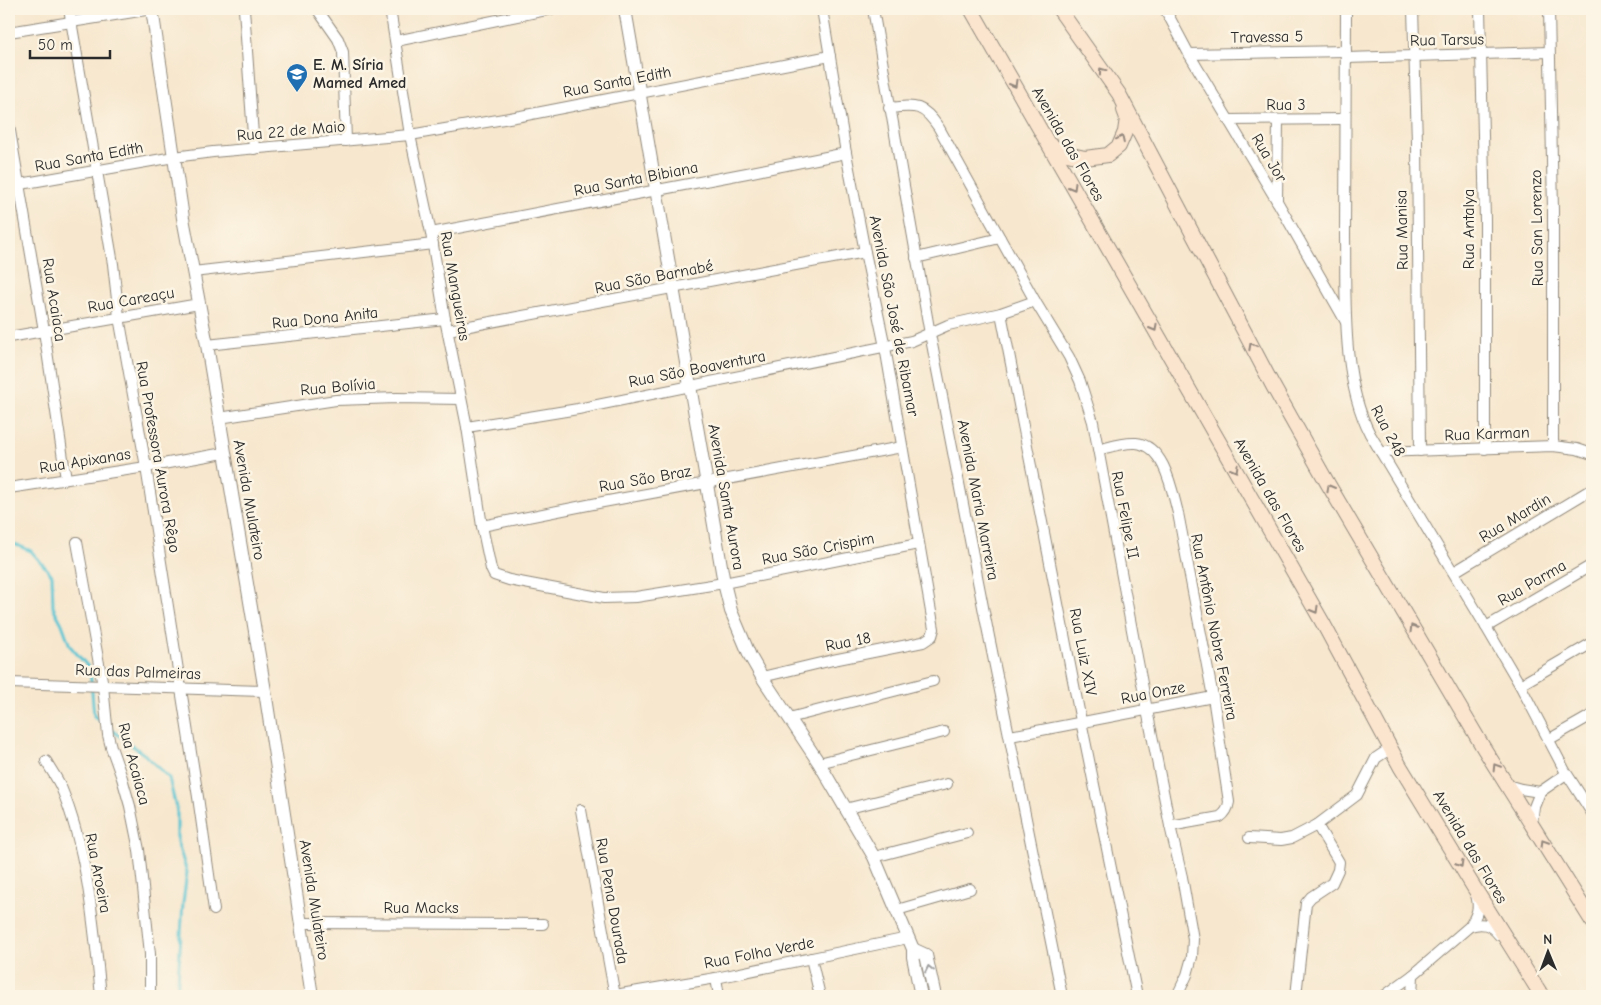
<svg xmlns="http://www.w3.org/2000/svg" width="1601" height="1005" font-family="'Comic Neue',sans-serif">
<rect width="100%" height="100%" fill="#fcf5e5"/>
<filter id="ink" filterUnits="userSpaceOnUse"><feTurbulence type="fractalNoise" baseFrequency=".02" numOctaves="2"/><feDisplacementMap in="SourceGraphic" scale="10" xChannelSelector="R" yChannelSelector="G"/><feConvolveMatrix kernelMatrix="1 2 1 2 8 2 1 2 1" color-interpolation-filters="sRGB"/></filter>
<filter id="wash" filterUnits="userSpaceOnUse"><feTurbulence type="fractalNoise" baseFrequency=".0096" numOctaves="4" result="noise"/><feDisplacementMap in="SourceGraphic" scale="20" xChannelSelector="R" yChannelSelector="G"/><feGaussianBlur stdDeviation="1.12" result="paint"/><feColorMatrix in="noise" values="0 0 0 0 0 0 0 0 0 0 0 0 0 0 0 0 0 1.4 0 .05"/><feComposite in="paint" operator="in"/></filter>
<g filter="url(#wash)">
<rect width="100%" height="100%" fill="#f7e7ce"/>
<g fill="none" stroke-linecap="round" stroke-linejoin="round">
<!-- stream -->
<g stroke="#59c4d3" stroke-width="3">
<path d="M9 542 31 551 52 575 53 607 62 624 70 646 90 669 94 716 104 724"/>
<path d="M109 728 145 755 169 778 177 812V842L187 872 183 903 177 996"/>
</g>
</g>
</g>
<g filter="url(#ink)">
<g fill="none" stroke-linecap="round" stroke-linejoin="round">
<!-- minor casing -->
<g stroke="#91897c" stroke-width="12">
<g id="minor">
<path d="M69 9 113 264 119 317 146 467 198 797 214 910"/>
<path d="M244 9 254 149"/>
<path d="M317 9 338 39 343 52 346 141"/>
<path d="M390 9 410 135 431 233 445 319 467 427 482 526 491 569 494 575 509 580 604 598 636 597 724 583 918 544"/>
<path d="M873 9 930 334 984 612 1062 996"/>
<path d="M1165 9 1189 54 1277 201 1346 322"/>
<path d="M1346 9C1346 85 1345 160 1345 236 1346 299 1341 378 1370 434L1486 627 1520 685 1565 771 1592 813"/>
<path d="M1413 9 1417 142 1420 451"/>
<path d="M1480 9 1485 220V449"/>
<path d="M1549 9 1553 211V446"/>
<path d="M9 32 152 9"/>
<path d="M396 41 551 9"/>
<path d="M1189 54 1346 51"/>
<path d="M1346 58 1549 52"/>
<path d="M889 108C916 105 923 104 939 128L1035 301 1069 357 1080 381 1093 422 1147 710 1170 826 1182 877 1193 939 1192 957 1187 975 1177 996"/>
<path d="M1228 120 1344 119"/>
<path d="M9 125 44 331 66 479"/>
<path d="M9 186 174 157 213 152 410 135 521 116 830 56"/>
<path d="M1277 201 1278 120"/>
<path d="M431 233 747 173 846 153"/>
<path d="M916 258 1000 238"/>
<path d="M193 272 433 244"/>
<path d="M1001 313 1081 721 1137 996"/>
<path d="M448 330 865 252"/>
<path d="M9 337 199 304"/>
<path d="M207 345 445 319"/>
<path d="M219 418 336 400 397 398 461 399"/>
<path d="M467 427 578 409 912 341 948 325 1001 313 1035 301"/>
<path d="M1098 450C1110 447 1123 442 1136 443 1165 446 1172 491 1178 513L1213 697 1229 802C1228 809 1226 813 1220 817L1170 826"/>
<path d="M1381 452 1553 446 1577 449 1592 454"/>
<path d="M9 488 146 467 224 453"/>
<path d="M482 526 603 502 902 447"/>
<path d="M77 542 103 686 108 735 111 747 122 778 130 806 139 850 150 954V996"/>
<path d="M1454 572 1592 489"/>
<path d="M1486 627 1592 565"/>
<path d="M762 677 833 660 923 642 932 636 934 629 885 347 865 252 846 153 822 9"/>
<path d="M9 683 265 691"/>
<path d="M1520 685 1592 643"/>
<path d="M789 718 933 681"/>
<path d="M1010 736 1213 697"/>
<path d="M1548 740 1592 715"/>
<path d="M46 761C51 770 57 778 61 787 88 852 94 927 101 996"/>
<path d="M819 763 944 732"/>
<path d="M1507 785 1521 789 1540 792"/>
<path d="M845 809 947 784"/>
<path d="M581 810 615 996"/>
<path d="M1532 823 1534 807 1540 792 1566 774"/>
<path d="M1249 838 1281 840 1292 838 1317 825 1357 795 1376 758 1391 748"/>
<path d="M874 857 967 833"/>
<path d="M897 910 970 889"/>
<path d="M300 923 543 924"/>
<path d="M1470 926C1483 922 1490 924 1499 935"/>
<path d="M811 958 820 996"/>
<path d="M716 978 719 996"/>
<path d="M615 995 716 978 908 938"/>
<path d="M1296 996 1306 903 1311 897 1332 883 1338 870 1339 862 1317 825"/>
<path d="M1384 996 1413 975 1470 926C1477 915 1480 908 1476 895"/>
<path d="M1412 996 1413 975"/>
</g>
</g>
<!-- tertiary casing -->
<g stroke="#91897c" stroke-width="14">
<g id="tertiary">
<path d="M152 9 183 218 207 345 265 691 312 996"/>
<path d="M625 9 724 583 731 611 750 656 762 677 819 763 874 857 913 949"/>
<path d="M913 949 926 955 935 996"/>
<path d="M913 949V957L921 996"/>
</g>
</g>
<!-- secondary casing -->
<g stroke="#91897c" stroke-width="16">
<g id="secondary">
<path d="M971 9 1324 625 1400 766 1473 886 1542 996"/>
<path d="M1059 9 1119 94 1273 386 1328 484 1483 747 1592 921"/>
<path d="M1050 145 1067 154 1085 158 1108 155 1119 146 1125 132 1127 118 1124 110"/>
</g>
</g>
<!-- minor -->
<use href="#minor" stroke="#fff" stroke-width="10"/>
<!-- tertiary -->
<use href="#tertiary" stroke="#fff" stroke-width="12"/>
<!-- secondary -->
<use href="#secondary" stroke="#fce5cf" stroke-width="14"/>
</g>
<!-- one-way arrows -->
<defs><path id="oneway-chevron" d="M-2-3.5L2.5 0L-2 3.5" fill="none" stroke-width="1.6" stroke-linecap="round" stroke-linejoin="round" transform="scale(1.25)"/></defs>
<g stroke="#94887d">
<use href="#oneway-chevron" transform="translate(1102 71) rotate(-126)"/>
<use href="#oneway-chevron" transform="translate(1014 84) rotate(60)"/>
<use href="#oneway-chevron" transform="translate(1121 139) rotate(-64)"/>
<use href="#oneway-chevron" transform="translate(1073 187) rotate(60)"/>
<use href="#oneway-chevron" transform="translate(1154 328) rotate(60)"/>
<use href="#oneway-chevron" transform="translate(1252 346) rotate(-118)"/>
<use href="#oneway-chevron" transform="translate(1235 469) rotate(60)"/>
<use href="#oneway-chevron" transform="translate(1330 488) rotate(-120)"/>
<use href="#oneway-chevron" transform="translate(1315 610) rotate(60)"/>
<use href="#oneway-chevron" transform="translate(1413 628) rotate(-121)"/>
<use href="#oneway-chevron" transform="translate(1496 767) rotate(-122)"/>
<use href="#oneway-chevron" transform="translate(1544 843) rotate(-122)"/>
<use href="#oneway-chevron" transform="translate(1460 864) rotate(60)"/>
</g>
<use stroke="#a0a0a0" href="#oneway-chevron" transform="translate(929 969) rotate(-102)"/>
</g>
<!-- icons -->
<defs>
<g id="school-pin" transform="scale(1.125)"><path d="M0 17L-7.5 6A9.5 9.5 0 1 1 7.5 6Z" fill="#1f6fb2" stroke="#fcf5e5"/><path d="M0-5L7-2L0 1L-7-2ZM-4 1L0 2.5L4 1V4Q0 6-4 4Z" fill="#fff"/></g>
</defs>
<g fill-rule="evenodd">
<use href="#school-pin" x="297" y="74"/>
</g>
<g text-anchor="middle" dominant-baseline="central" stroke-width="5" stroke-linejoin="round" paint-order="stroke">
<!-- street labels -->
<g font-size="16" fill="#2b2b2b" stroke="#fcf5e5">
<text transform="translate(1267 37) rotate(-1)">Travessa 5</text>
<text transform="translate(1447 40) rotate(-1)">Rua Tarsus</text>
<text transform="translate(617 82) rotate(-11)">Rua Santa Edith</text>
<text x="1286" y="105">Rua 3</text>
<text transform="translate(291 131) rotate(-5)">Rua 22 de Maio</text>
<text transform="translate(1068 144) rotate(60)">Avenida das Flores</text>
<text transform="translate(89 157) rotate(-10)">Rua Santa Edith</text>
<text transform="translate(1269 158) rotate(59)">Rua Jor</text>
<text transform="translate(636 179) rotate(-11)">Rua Santa Bibiana</text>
<text transform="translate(1537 228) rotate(-91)">Rua San Lorenzo</text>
<text transform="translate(1469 229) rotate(-90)">Rua Antalya</text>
<text transform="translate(1402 230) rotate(-91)">Rua Manisa</text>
<text transform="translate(654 277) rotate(-11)">Rua São Barnabé</text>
<text transform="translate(455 286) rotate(80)">Rua Mangueiras</text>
<text transform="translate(54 300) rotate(81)">Rua Acaiaca</text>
<text transform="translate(131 300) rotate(-10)">Rua Careaçu</text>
<text transform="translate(894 316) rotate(79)">Avenida São José de Ribamar</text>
<text transform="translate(325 318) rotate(-6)">Rua Dona Anita</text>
<text transform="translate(697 369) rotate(-11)">Rua São Boaventura</text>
<text transform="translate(338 387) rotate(-5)">Rua Bolívia</text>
<text transform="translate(1388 431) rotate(62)">Rua 248</text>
<text transform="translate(1487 434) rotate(-2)">Rua Karman</text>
<text transform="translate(158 457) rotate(80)">Rua Professora Aurora Rêgo</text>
<text transform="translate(85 461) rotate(-9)">Rua Apixanas</text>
<text transform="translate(645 479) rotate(-10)">Rua São Braz</text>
<text transform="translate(1270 495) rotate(60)">Avenida das Flores</text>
<text transform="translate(726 497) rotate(80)">Avenida Santa Aurora</text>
<text transform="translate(249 500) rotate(80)">Avenida Mulateiro</text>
<text transform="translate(978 500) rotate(79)">Avenida Maria Marreira</text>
<text transform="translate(1125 515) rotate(79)">Rua Felipe II</text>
<text transform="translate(1515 518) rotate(-31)">Rua Mardin</text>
<text transform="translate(818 549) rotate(-11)">Rua São Crispim</text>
<text transform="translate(1532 583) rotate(-30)">Rua Parma</text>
<text transform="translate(1214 627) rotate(79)">Rua Antônio Nobre Ferreira</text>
<text transform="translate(848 642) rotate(-11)">Rua 18</text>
<text transform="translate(1083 652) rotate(79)">Rua Luiz XIV</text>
<text transform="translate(138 672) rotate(2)">Rua das Palmeiras</text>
<text transform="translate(1153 693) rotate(-11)">Rua Onze</text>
<text transform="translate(134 764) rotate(75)">Rua Acaiaca</text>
<text transform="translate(1470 847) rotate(59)">Avenida das Flores</text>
<text transform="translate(98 873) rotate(79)">Rua Aroeira</text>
<text transform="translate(314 900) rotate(81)">Avenida Mulateiro</text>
<text transform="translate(612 901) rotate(80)">Rua Pena Dourada</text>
<text x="421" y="908">Rua Macks</text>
<text transform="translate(759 953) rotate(-11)">Rua Folha Verde</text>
</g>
<!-- poi labels -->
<g font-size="16" font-weight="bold" fill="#2b2b2b" stroke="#fcf5e5" text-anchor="start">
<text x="313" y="65">E. M. Síria<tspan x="313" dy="18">Mamed Amed</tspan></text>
</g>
</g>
<!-- margin -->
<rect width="1601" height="1005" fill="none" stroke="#fcf5e5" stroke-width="30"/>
<!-- north arrow -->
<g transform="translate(1548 952) rotate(359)" stroke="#fcf5e5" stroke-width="4" paint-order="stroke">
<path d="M0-4L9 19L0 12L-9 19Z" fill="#2b2b2b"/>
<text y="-8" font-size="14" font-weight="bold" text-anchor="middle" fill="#2b2b2b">N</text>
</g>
<!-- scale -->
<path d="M30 50v8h80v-8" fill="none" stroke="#2b2b2b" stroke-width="2.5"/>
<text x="38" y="50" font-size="15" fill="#2b2b2b" stroke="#fcf5e5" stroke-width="4" paint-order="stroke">50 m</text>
</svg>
